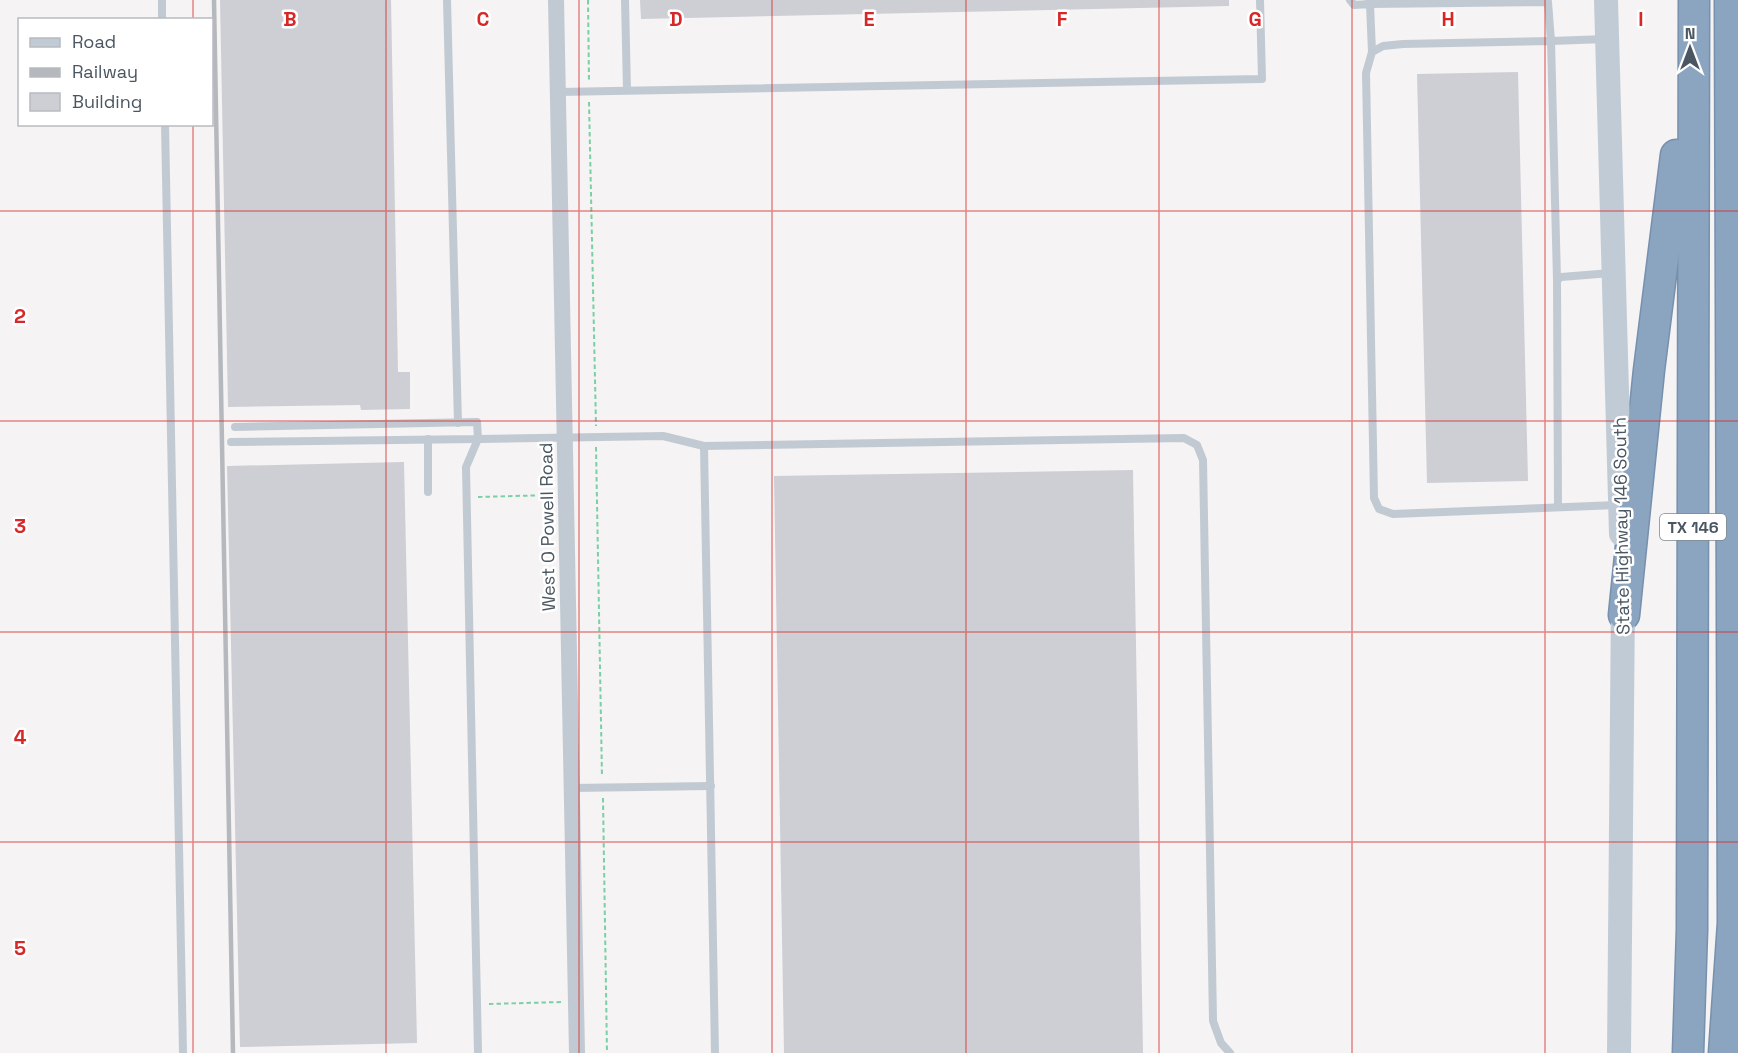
<svg xmlns="http://www.w3.org/2000/svg" width="1738" height="1053" font-family="'Space Grotesk',sans-serif">
<rect width="100%" height="100%" fill="#f5f3f3"/>
<!-- building -->
<g fill="#cdcfd5">
<path d="M220 0H391L398 372H410V409L361 410 360 405 228 407Z"/>
<path d="M640 0H1229V6L641 19Z"/>
<path d="M1518 72 1528 481 1427 483 1417 74Z"/>
<path d="M404 462 417 1043 240 1047 227 466Z"/>
<path d="M1133 470 1143 1053H784L774 476Z"/>
</g>
<g fill="none" stroke-linecap="round" stroke-linejoin="round">
<!-- highway casing -->
<g stroke="#7690ad" stroke-width="33">
<g id="highway">
<path d="M1624 615 1649 370 1676 155"/>
<path d="M1688 1053 1692 930 1694 0"/>
<path d="M1724 1053 1733 923 1730 0"/>
</g>
</g>
<!-- path -->
<g stroke="#7ad0a6" stroke-width="2" stroke-dasharray="4.5 3" stroke-linecap="butt">
<path d="M588 0 589 81"/>
<path d="M589 102 596 426"/>
<path d="M596 447 602 777"/>
<path d="M478 497 550 495"/>
<path d="M603 798 607 1053"/>
<path d="M489 1004 561 1002"/>
</g>
<!-- lane -->
<g stroke="#c1cad2" stroke-width="8">
<path d="M162 0V20"/>
<path d="M447 0 458 423"/>
<path d="M625 0 627 90"/>
<path d="M1350 0 1354 5 1370 4 1372 52"/>
<path d="M1369 0 1370 4 1548 2 1551 41 1606 39"/>
<path d="M558 92 1262 79 1260 0"/>
<path d="M165 124 183 1053"/>
<path d="M1557 280 1551 41 1403 44 1383 46 1372 52 1366 73 1374 498 1379 509 1393 514 1617 505"/>
<path d="M428 439V492"/>
<path d="M231 442 478 439 477 422 235 427"/>
<path d="M1558 507 1557 280 1561 277 1611 273"/>
<path d="M572 788 711 786"/>
<path d="M478 1053 466 467 478 439 663 436 704 446"/>
<path d="M715 1053 704 446 1184 438 1197 445 1203 460 1213 1021 1221 1043 1230 1053"/>
</g>
<!-- street -->
<path stroke="#c1cad2" stroke-width="16" d="M556 0 577 1053"/>
<!-- secondary -->
<g stroke="#c1cbd6" stroke-width="24">
<path d="M1606 0 1621 534"/>
<path d="M1619 1053 1623 599"/>
</g>
<!-- highway -->
<use href="#highway" stroke="#8ba5c1" stroke-width="30"/>
<!-- rail -->
<path stroke="#b5b8bd" stroke-width="4.5" d="M214 0 233 1053"/>
</g>
<!-- grid -->
<path fill="none" stroke="#d62828" stroke-width="1.5" stroke-opacity="0.55" d="M193 0V20M386 0V1053M579 0V1053M772 0V1053M966 0V1053M1159 0V1053M1352 0V1053M1545 0V1053M193 124V1053M0 211H1738M0 421H1738M0 632H1738M0 842H1738"/>
<g text-anchor="middle" dominant-baseline="central" stroke-width="5" stroke-linejoin="round" paint-order="stroke">
<!-- shield labels -->
<rect fill="#fff" stroke="#808990" stroke-width="1.5" x="1660" y="514" width="66" height="26" rx="4.5"/>
<g font-size="16" font-weight="bold" fill="#4a5661">
<text x="1693" y="527">TX 146</text>
</g>
<!-- street labels -->
<g font-size="18" fill="#4a5661" stroke="#fff">
<text transform="translate(1621 526) rotate(-91)">State Highway 146 South</text>
<text transform="translate(547 527) rotate(-91)">West O Powell Road</text>
</g>
</g>
<g font-size="20" text-anchor="middle" font-weight="bold" fill="#d62828" stroke="#fff" stroke-width="5" stroke-linejoin="round" paint-order="stroke">
<text x="290" y="26">B</text>
<text x="483" y="26">C</text>
<text x="676" y="26">D</text>
<text x="869" y="26">E</text>
<text x="1062" y="26">F</text>
<text x="1255" y="26">G</text>
<text x="1448" y="26">H</text>
<text x="1641" y="26">I</text>
<text x="20" y="323">2</text>
<text x="20" y="533">3</text>
<text x="20" y="744">4</text>
<text x="20" y="955">5</text>
</g>
<!-- legend -->
<rect x="18" y="18" width="195" height="108" fill="#ffffff" stroke="#b7bbc0" stroke-width="1.5"/>
<rect x="30" y="38" width="30" height="9" fill="#c1cbd6" stroke="#b7bbc0" stroke-width="1.5"/>
<text x="72" y="48" font-size="18" fill="#4a5661">Road</text>
<rect x="30" y="68" width="30" height="9" fill="#b5b8bd" stroke="#b7bbc0" stroke-width="1.5"/>
<text x="72" y="78" font-size="18" fill="#4a5661">Railway</text>
<rect x="30" y="93" width="30" height="18" fill="#cdcfd5" stroke="#b7bbc0" stroke-width="1.5"/>
<text x="72" y="108" font-size="18" fill="#4a5661">Building</text>
<!-- north arrow -->
<g transform="translate(1690 48)" stroke="#ffffff" stroke-width="4.5" paint-order="stroke">
<path d="M0-4.5L10 22L0 15L-10 22Z" fill="#4a5661"/>
<text y="-9" font-size="16" font-weight="bold" text-anchor="middle" fill="#4a5661">N</text>
</g>
</svg>
